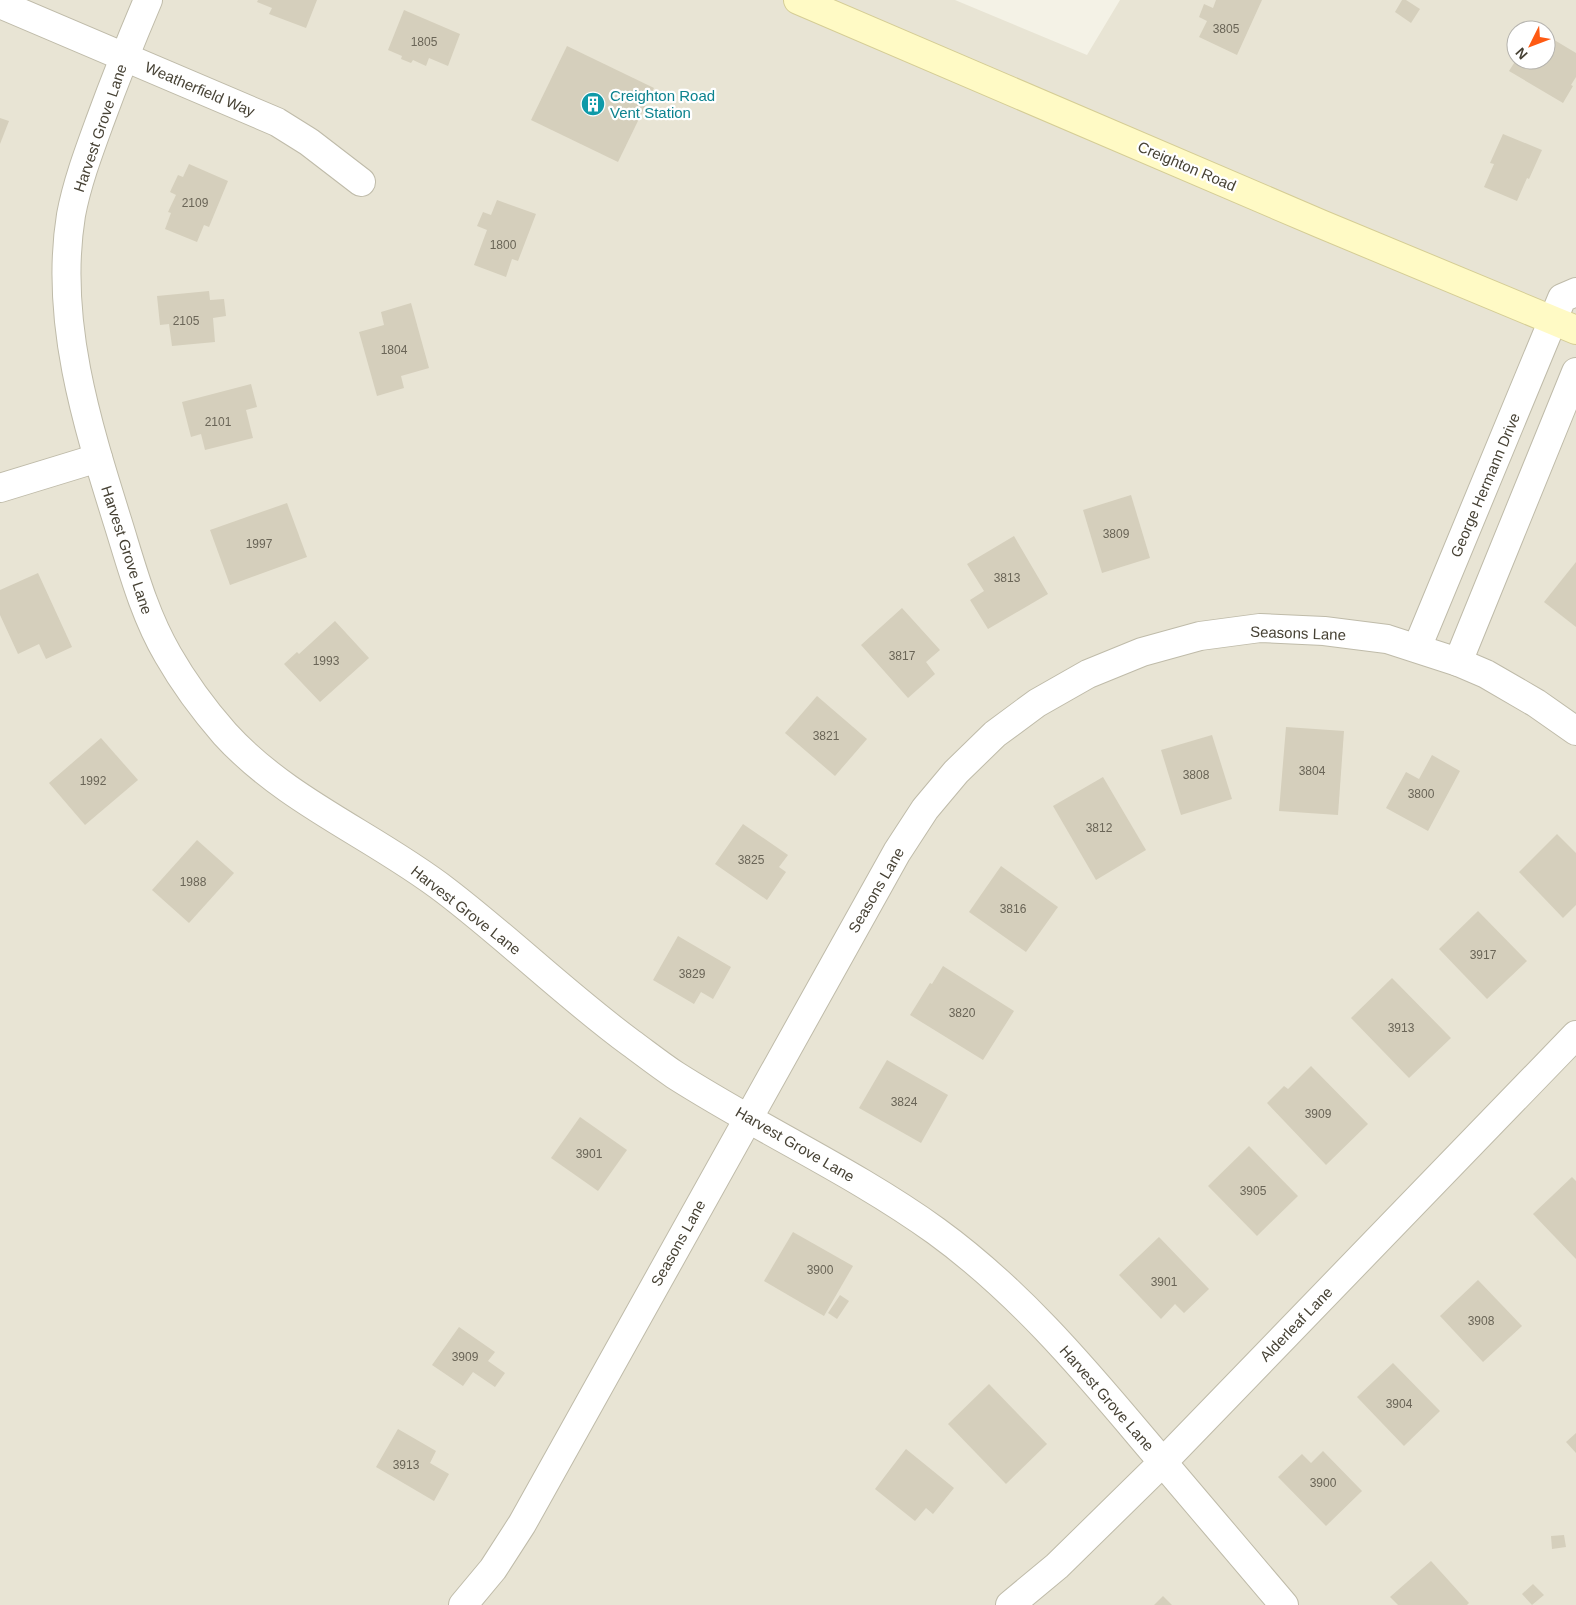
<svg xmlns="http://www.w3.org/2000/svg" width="1576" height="1605" font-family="Arial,sans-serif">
<rect width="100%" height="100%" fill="#f4f2e6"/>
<!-- residential -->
<path fill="#e8e4d4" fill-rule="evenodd" d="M0 0H955L1087 55 1120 0H1576V1605H0ZM1516 30H1546V60H1516Z"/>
<!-- building -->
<g fill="#d5cfbc">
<path d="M258 0H317L306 28 269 14 272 8 257 2Z"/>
<path d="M1216 0H1262L1237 55 1199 37 1207 21 1199 17 1204 4 1213 8Z"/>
<path d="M1402 0H1406L1420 9 1411 23 1395 12Z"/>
<path d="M404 10 460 34 448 66 429 58 426 66 413 60 411 63 401 59 402 56 388 50Z"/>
<path d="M1546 35 1576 53V77L1571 85 1573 86 1563 103 1509 71 1516 60H1546Z"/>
<path d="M567 46 654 88 618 162 531 120Z"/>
<path d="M0 118 9 121 0 144Z"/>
<path d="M1503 134 1542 150 1529 179 1527 178 1517 201 1484 187 1494 164 1490 163Z"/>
<path d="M189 164 228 181 209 227 204 225 197 242 165 229 171 213 168 212 176 195 170 192 178 175 183 177Z"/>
<path d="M497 200 536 214 518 261 512 259 506 277 474 265 487 230 477 226 483 212 491 215Z"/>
<path d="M209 291 210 300 224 299 226 316 213 318 215 342 172 346 169 324 160 325 157 296Z"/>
<path d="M411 303 429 368 401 376 404 388 377 396 359 332 384 325 381 312Z"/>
<path d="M251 384 257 407 246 410 253 438 205 450 201 434 191 437 182 402Z"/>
<path d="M1131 495 1150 558 1102 573 1083 510Z"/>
<path d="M287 503 307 557 230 585 210 530Z"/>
<path d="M1014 536 1048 594 988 629 970 600 984 591 967 564Z"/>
<path d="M1576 562V627L1544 602Z"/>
<path d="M38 573 72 647 46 659 39 644 18 654 0 615V590Z"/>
<path d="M902 608 940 650 926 662 935 674 908 698 861 645Z"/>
<path d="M335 621 369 658 320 702 284 664 297 652 299 654Z"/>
<path d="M817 696 867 739 835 776 785 733Z"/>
<path d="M1286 727 1344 731 1338 815 1279 811Z"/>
<path d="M1212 735 1232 799 1181 815 1161 750Z"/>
<path d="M101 738 138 780 85 825 49 783Z"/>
<path d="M1432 755 1460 771 1428 831 1386 808 1406 772 1419 779Z"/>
<path d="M1103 777 1146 850 1096 880 1053 806Z"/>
<path d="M743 824 788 855 779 867 786 872 767 900 715 864Z"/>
<path d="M1557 834 1576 853V905L1563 918 1519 872Z"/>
<path d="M197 840 234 873 189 923 152 890Z"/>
<path d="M1001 866 1058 907 1026 952 969 912Z"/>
<path d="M1478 911 1527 961 1487 999 1439 949Z"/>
<path d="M678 936 731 967 713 999 701 992 694 1004 653 980Z"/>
<path d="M943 966 1014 1011 983 1060 910 1015 930 983 932 984Z"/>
<path d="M1392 978 1451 1038 1409 1078 1351 1018Z"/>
<path d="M887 1060 948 1095 921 1143 859 1108Z"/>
<path d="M1311 1066 1368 1124 1326 1165 1267 1103 1284 1086 1288 1089Z"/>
<path d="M580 1117 627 1150 598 1191 551 1158Z"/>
<path d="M1249 1146 1298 1196 1257 1236 1208 1186Z"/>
<path d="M1572 1177 1576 1181V1259L1533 1214Z"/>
<path d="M793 1232 853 1266 824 1316 764 1281Z"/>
<path d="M1159 1237 1209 1289 1184 1313 1175 1304 1161 1319 1119 1275Z"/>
<path d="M1478 1280 1522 1326 1483 1362 1440 1316Z"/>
<path d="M840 1295 849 1301 837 1319 828 1313Z"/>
<path d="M459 1327 495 1352 488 1361 505 1373 495 1387 473 1372 463 1386 432 1365Z"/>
<path d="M1393 1363 1440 1411 1404 1446 1357 1397Z"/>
<path d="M989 1384 1047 1444 1006 1484 948 1424Z"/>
<path d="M398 1429 436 1451 430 1463 449 1474 434 1501 376 1467Z"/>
<path d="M1576 1433V1453L1566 1442Z"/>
<path d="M906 1449 954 1488 933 1514 926 1508 915 1521 875 1489Z"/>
<path d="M1323 1451 1362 1491 1326 1526 1278 1477 1302 1454 1311 1463Z"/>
<path d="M1564 1535 1566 1547 1552 1549 1551 1536Z"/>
<path d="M1431 1561 1469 1603 1467 1605H1398L1390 1597Z"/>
<path d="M1533 1584 1544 1595 1532 1605 1522 1594Z"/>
<path d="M1163 1596 1172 1605H1154Z"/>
</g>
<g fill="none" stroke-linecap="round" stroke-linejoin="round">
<!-- minor casing -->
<g stroke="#bfbba9" stroke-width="30">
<g id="minor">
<path d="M148 0C131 40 115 80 100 121 89 151 77 183 71 215 54 320 87 424 118 523 132 568 144 614 168 655 184 683 204 710 225 734 287 802 375 836 446 891 510 940 567 996 631 1043 646 1054 660 1065 675 1075 761 1130 854 1172 936 1231 1016 1289 1080 1364 1143 1439 1190 1494 1237 1550 1284 1605"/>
<path d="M0 4 277 122 309 142 361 182"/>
<path d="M0 488 98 458"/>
<path d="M1417 648 1562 298 1576 292"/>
<path d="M1458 662 1576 372"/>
<path d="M463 1605 493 1569 522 1524 897 852 925 809 956 772 995 734 1037 703 1088 674 1142 652 1200 636 1260 628 1324 631 1387 639 1458 662 1486 674 1536 703 1576 731"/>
<path d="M1010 1605 1057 1566 1163 1462 1576 1035"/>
</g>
</g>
<!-- secondary casing -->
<g stroke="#d5cd95" stroke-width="30">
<path id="secondary" d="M798 0 1321 224 1576 330"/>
</g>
<!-- minor -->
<use href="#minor" stroke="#fff" stroke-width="28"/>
<!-- secondary -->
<use href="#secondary" stroke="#fffac5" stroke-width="28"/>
</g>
<!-- icons -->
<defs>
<g id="building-disc" transform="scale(1.25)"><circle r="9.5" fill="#0f9aa8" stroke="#fff"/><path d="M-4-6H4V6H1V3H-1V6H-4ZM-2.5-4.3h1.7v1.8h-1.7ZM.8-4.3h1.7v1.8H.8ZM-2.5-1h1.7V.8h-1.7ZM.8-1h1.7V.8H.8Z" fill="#fff"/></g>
</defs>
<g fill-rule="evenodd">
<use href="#building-disc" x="593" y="104"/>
</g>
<g text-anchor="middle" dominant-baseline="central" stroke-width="4.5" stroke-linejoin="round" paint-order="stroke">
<!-- number labels -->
<g font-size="12" fill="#6a6557">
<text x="1226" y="29">3805</text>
<text x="424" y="42">1805</text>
<text x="195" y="203">2109</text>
<text x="503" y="245">1800</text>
<text x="186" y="321">2105</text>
<text x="394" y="350">1804</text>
<text x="218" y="422">2101</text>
<text x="1116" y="534">3809</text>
<text x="259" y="544">1997</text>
<text x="1007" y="578">3813</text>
<text x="902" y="656">3817</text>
<text x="326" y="661">1993</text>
<text x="826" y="736">3821</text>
<text x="1312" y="771">3804</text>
<text x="1196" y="775">3808</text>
<text x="93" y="781">1992</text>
<text x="1421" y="794">3800</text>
<text x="1099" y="828">3812</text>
<text x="751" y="860">3825</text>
<text x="193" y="882">1988</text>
<text x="1013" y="909">3816</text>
<text x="1483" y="955">3917</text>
<text x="692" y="974">3829</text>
<text x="962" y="1013">3820</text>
<text x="1401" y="1028">3913</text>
<text x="904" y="1102">3824</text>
<text x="1318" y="1114">3909</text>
<text x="589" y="1154">3901</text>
<text x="1253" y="1191">3905</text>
<text x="820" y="1270">3900</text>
<text x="1164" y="1282">3901</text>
<text x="1481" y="1321">3908</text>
<text x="465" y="1357">3909</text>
<text x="1399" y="1404">3904</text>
<text x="406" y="1465">3913</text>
<text x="1323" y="1483">3900</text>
</g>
<!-- street labels -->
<g font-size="15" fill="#474235" stroke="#fff">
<text transform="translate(200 89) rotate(23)">Weatherfield Way</text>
<text transform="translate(100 128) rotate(-71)">Harvest Grove Lane</text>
<text transform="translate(1187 166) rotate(23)">Creighton Road</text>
<text transform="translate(1485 485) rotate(-67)">George Hermann Drive</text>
<text transform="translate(127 550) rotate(72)">Harvest Grove Lane</text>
<text transform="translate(1298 633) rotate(2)">Seasons Lane</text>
<text transform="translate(876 890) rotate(-60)">Seasons Lane</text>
<text transform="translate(466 910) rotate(38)">Harvest Grove Lane</text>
<text transform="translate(795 1144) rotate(30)">Harvest Grove Lane</text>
<text transform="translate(678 1243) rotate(-61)">Seasons Lane</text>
<text transform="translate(1296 1324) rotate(-46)">Alderleaf Lane</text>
<text transform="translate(1107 1398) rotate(49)">Harvest Grove Lane</text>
</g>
<!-- culture labels -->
<g font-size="15" fill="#0d838f" stroke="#fff" text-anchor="start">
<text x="610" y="95">Creighton Road<tspan x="610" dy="17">Vent Station</tspan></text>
</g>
</g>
<!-- north arrow -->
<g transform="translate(1531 45) rotate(228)"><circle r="24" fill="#ffffff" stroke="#b5b3ae"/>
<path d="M0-4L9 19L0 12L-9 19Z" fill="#fe5a13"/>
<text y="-8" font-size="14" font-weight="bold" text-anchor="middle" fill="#474235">N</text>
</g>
</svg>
